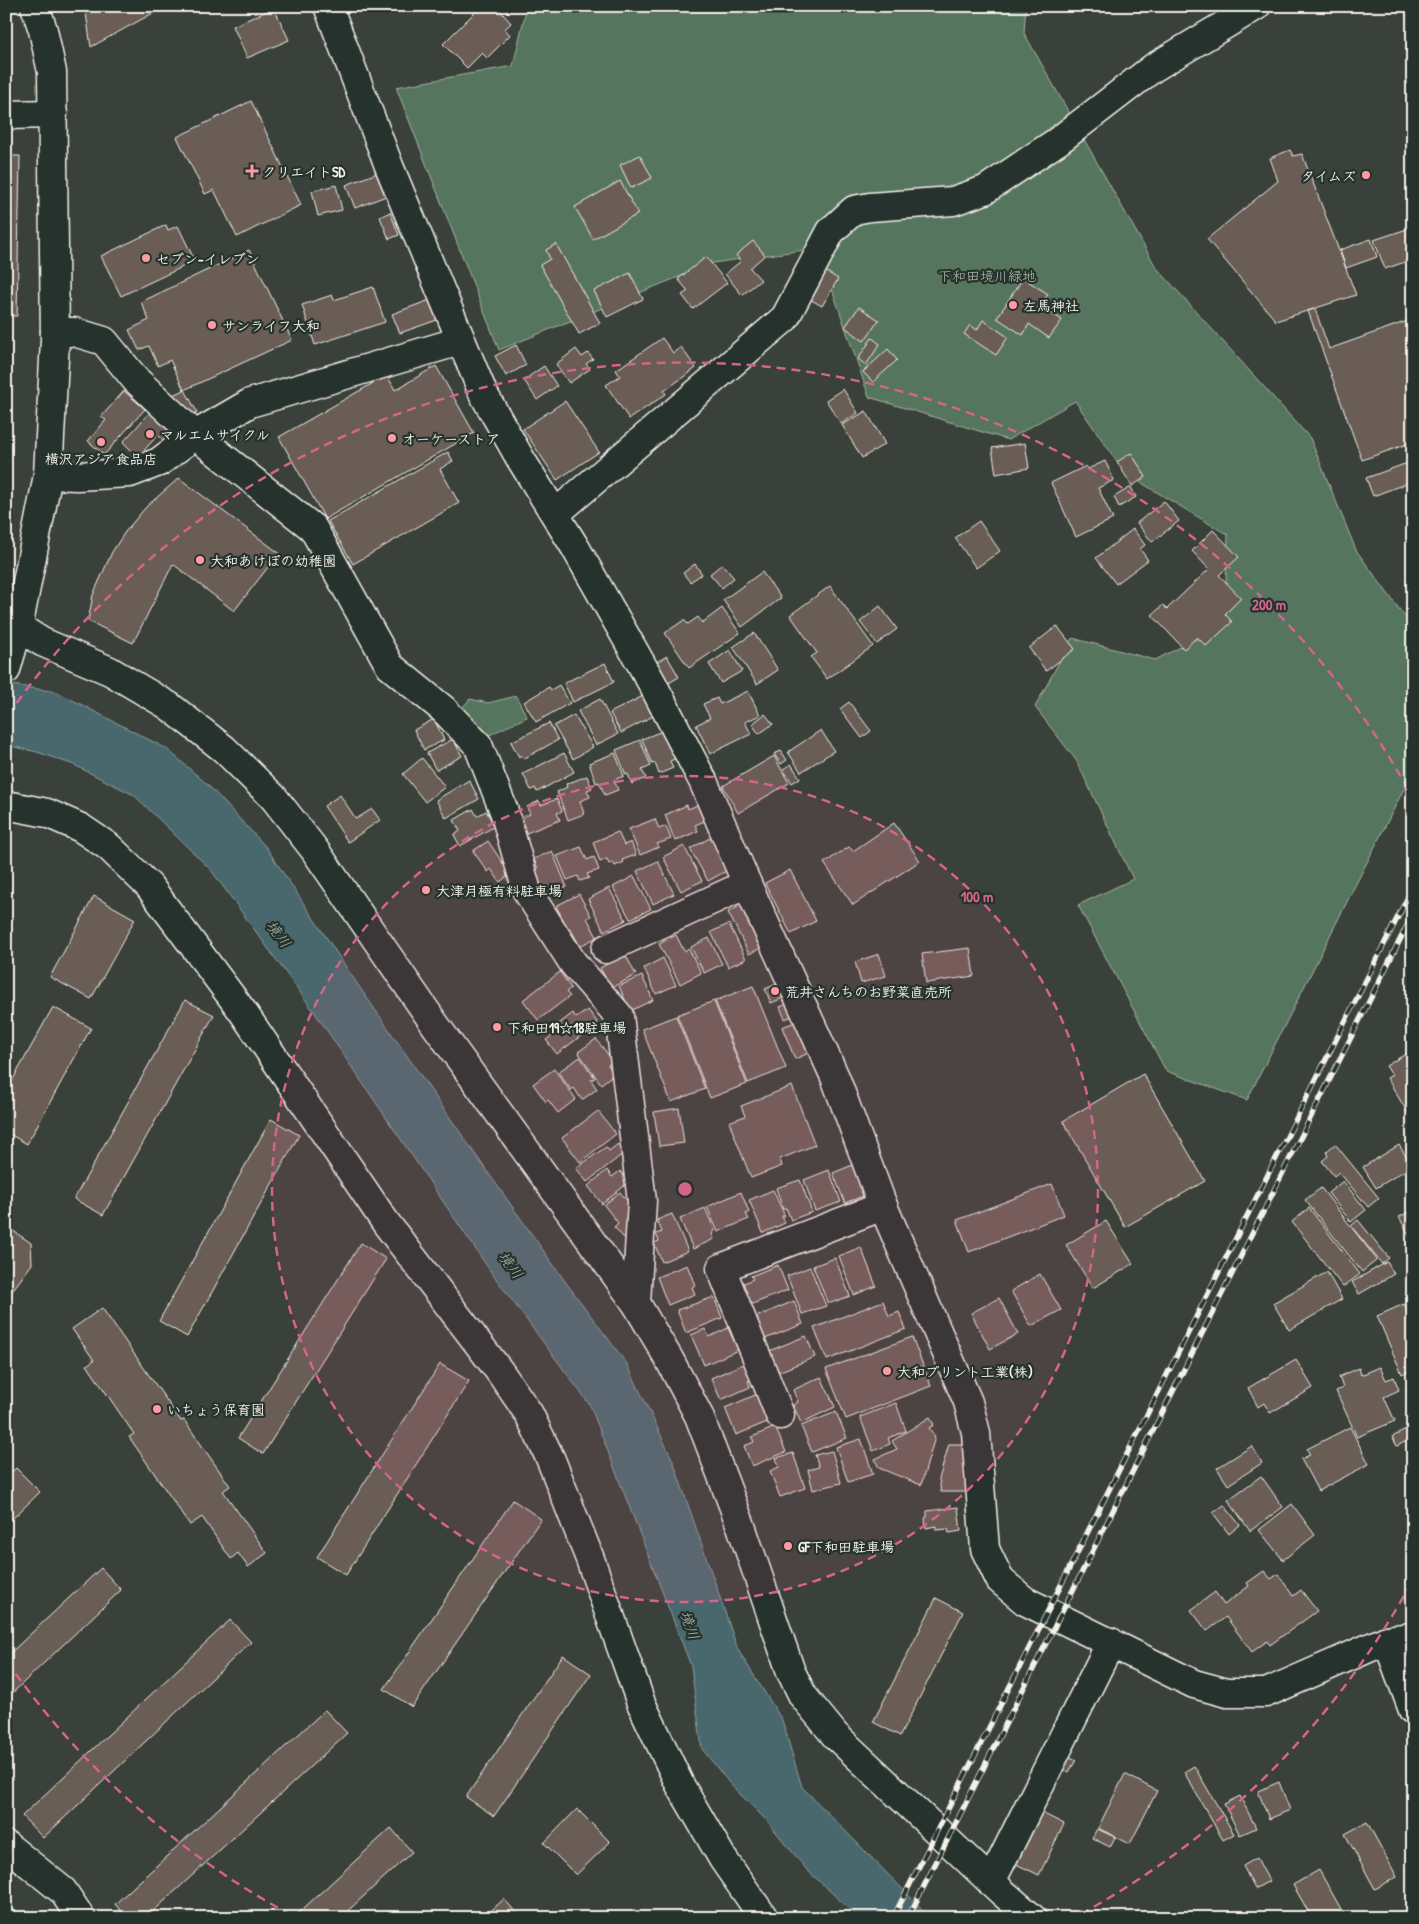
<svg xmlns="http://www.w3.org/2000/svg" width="1419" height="1924" font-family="'Patrick Hand','Klee One',sans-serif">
<rect width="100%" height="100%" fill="#3a403a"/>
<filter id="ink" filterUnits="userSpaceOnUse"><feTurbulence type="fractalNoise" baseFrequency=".02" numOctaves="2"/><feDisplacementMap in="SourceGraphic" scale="10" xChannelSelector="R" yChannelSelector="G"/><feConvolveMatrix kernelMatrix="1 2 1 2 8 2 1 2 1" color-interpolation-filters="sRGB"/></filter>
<g filter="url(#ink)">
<!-- green -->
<g fill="#57755e" stroke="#a6b3a3">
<path d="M527 6H1026L1024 33 1156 267 1310 438 1356 550 1413 628V771L1247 1100 1166 1071 1078 905 1133 879 1076 760 1035 707 1072 638 1155 660 1224 625 1228 535 1125 473 1075 401 1008 440 869 397 818 248 713 263 499 350 396 87 513 66Z"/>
<path d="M516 696 527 717 483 738 459 711 470 699 488 703Z"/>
</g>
<!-- water -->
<path fill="#48676e" stroke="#8d9e9f" d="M6 684 57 692 167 749 208 785 266 847 360 988 482 1164 567 1284 627 1364 673 1461 738 1650 782 1720 802 1787 931 1918H859L807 1870 767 1821 731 1785 702 1749 691 1666 590 1405 491 1272 315 1013 211 870 134 795 74 765 37 752 6 745Z"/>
<!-- building -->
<g fill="#695d57" stroke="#f4f1e8">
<path d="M85 6H166L91 47Z"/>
<path d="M481 6H496L511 23 505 29 510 35 487 58 482 53 467 68 443 44Z"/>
<path d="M274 8 289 40 247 58 233 26Z"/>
<path d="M251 101 301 205 237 237 214 190 205 194 177 137Z"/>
<path d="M1290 150 1293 156 1302 154 1356 295 1276 321 1207 239 1278 181 1270 158Z"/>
<path d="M640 155 652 178 631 188 620 165Z"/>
<path d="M6 156H20L17 316H6Z"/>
<path d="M377 173 386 196 355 208 346 185Z"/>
<path d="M620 181 638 214 593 239 575 207Z"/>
<path d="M336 185 342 210 318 216 312 191Z"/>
<path d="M390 212 399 235 389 239 380 217Z"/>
<path d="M166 225 168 230 178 226 195 261 121 296 101 256Z"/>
<path d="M1413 227V259L1385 269 1374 240Z"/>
<path d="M1371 239 1377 257 1346 268 1340 250Z"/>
<path d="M753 241 765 255 750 268 761 280 742 295 725 274 741 261 736 255Z"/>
<path d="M556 244 600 323 579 334 540 265 550 259 546 250Z"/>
<path d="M249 250 292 340 184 390 170 360 158 366 149 346 139 350 129 330 149 320 141 302Z"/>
<path d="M706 257 727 283 693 309 682 295 688 291 678 279Z"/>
<path d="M822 269 838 279 822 306 806 297Z"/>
<path d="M630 273 643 299 607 317 594 291Z"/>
<path d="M1023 278 1048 294 1040 306 1062 320 1049 338 1029 324 1023 335 997 318Z"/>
<path d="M373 287 385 322 315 345 302 305 332 295 334 300Z"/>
<path d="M430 300 437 320 400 333 392 314Z"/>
<path d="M859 307 879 320 864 341 845 327Z"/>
<path d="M1315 309 1329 349 1413 319V442L1362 460 1308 311Z"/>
<path d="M983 320 1008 337 996 355 964 334 970 325 977 330Z"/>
<path d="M662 338 673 353 681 347 696 368 664 391 666 394 629 419 606 385 620 376 616 370Z"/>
<path d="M872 338 880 344 866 365 858 359Z"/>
<path d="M516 345 526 365 506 376 495 356Z"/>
<path d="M576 349 582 357 588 353 593 359 586 364 590 369 569 383 556 364Z"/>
<path d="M888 349 897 360 873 382 863 372Z"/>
<path d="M436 366 474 433 325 519 279 437 387 375 395 390Z"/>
<path d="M544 366 557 386 537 400 524 380Z"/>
<path d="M843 389 858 413 841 424 826 400Z"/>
<path d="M185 390 197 412 188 416 167 397Z"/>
<path d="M124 391 145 409 104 455 88 441 106 420 101 417Z"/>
<path d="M565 401 599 452 557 480 523 429Z"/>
<path d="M153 409 174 428 163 440 158 435 138 457 123 442Z"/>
<path d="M866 411 885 444 862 458 842 425Z"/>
<path d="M1025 443 1029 468 996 474 992 448Z"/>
<path d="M448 452 453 461 440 469 459 503 353 564 328 521Z"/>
<path d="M1131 453 1146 477 1132 486 1117 462Z"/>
<path d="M1105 461 1114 480 1098 488 1113 519 1076 537 1051 483 1086 466 1088 469Z"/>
<path d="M1413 461V481L1373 496 1366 478Z"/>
<path d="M179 478 279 553 234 611 173 564 133 643 88 621 93 595 112 552 125 532 146 507Z"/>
<path d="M1131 487 1136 497 1119 507 1114 497Z"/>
<path d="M1164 501 1179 521 1152 542 1137 523Z"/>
<path d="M979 521 1000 551 976 568 955 538Z"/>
<path d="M1133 529 1145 545 1140 549 1148 560 1116 584 1096 558Z"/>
<path d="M1213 530 1239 557 1219 575 1241 598 1225 614 1232 622 1206 646 1197 637 1184 649 1152 615 1163 605 1167 609 1209 569 1192 551Z"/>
<path d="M695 564 702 574 690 582 683 573Z"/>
<path d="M722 564 734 578 722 588 710 574Z"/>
<path d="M762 572 781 598 742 627 723 600Z"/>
<path d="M830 586 873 646 827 679 811 657 817 653 790 615Z"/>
<path d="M880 606 897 629 877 644 860 622Z"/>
<path d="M722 608 740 633 689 668 665 633 684 620 688 624 698 617 702 623Z"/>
<path d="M1057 626 1075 649 1046 671 1029 648Z"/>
<path d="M754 633 778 670 757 684 733 647Z"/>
<path d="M730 650 742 671 721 683 709 664Z"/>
<path d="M667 656 679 677 667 684 655 663Z"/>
<path d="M605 663 614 682 573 702 564 683Z"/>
<path d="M559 685 570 703 536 722 524 702 549 687 551 690Z"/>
<path d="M748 691 760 715 745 722 751 734 710 754 696 725 710 718 703 704 717 698 720 704Z"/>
<path d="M645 695 655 715 621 733 610 713Z"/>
<path d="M600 699 618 734 596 745 578 711Z"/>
<path d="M849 702 871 731 862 738 840 709Z"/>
<path d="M765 714 773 724 759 734 752 724Z"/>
<path d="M574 715 593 747 573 759 554 726Z"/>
<path d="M434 719 444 740 424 750 414 730Z"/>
<path d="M549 723 558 740 523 759 521 755 519 757 511 742Z"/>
<path d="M665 730 679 757 670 761 673 768 659 774 655 763 652 764 642 739Z"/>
<path d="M821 730 834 751 801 772 788 752Z"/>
<path d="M453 739 462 756 436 770 427 753Z"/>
<path d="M640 740 651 766 642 770 646 778 632 784 628 774 626 775 616 750Z"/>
<path d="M781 751 787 760 781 764 774 754Z"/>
<path d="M564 753 574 772 537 792 535 788 531 790 523 774Z"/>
<path d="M615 753 624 776 614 780 618 790 605 795 599 782 596 783 589 763Z"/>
<path d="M774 756 789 783 738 813 723 786Z"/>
<path d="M422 758 445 787 425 802 403 774Z"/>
<path d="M791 764 800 778 792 783 783 769Z"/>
<path d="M587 776 592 788 587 790 590 797 580 801 584 814 568 820 557 792 567 787 566 784Z"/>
<path d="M469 780 479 799 446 818 436 800Z"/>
<path d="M340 795 356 819 372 809 380 820 348 842 324 806Z"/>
<path d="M557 799 562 811 557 813 560 820 526 833 520 818 530 814 527 807 539 801 541 805Z"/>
<path d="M700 804 707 820 695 825 698 831 675 841 665 815 687 805 688 809Z"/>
<path d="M473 809 477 816 486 811 495 826 460 846 454 835 460 831 454 820Z"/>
<path d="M655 819 659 829 666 826 671 839 657 844 659 847 640 855 629 829Z"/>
<path d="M894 823 920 861 853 905 824 863 849 847 853 851Z"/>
<path d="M618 832 624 845 631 842 636 855 622 860 624 862 615 866 613 862 609 864 607 859 600 862 593 842Z"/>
<path d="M715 835 728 870 708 881 690 849Z"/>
<path d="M488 841 510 874 500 882 491 869 488 872 473 851Z"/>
<path d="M684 846 702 881 681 891 663 857Z"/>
<path d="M581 847 587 860 594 857 599 870 587 874 589 878 580 881 578 876 567 880 557 856Z"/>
<path d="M552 851 567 887 545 896 535 871 538 869 534 859Z"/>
<path d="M658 861 674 894 653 904 637 871Z"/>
<path d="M790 870 816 921 791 934 765 883Z"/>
<path d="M634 876 651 909 630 919 613 887Z"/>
<path d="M609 888 626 920 604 931 588 899Z"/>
<path d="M579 894 591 916 587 918 597 937 580 946 570 928 568 929 556 906Z"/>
<path d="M94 896 135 919 91 999 50 977Z"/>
<path d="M746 903 767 945 749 954 728 912Z"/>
<path d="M729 924 746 959 728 967 711 932Z"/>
<path d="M676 935 684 951 689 949 701 973 680 984 659 944Z"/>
<path d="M709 938 722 964 704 973 691 947Z"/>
<path d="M970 948 974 976 926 983 922 954Z"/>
<path d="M625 954 636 975 611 988 600 968Z"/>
<path d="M879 954 886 976 861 983 855 962Z"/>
<path d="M663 958 676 985 656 994 644 968Z"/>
<path d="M560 972 571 988 566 992 570 996 538 1020 523 1000Z"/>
<path d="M642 976 653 1000 630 1011 619 986Z"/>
<path d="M782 982 788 996 771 1003 765 989Z"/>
<path d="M753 986 786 1068 748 1083 715 1001Z"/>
<path d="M185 1000 214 1015 103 1215 74 1199Z"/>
<path d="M714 1001 747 1084 710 1098 677 1015Z"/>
<path d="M792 1002 797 1014 785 1019 780 1007Z"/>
<path d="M53 1007 91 1028 27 1144 6 1132V1092Z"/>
<path d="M588 1010 598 1023 557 1054 546 1040 559 1031 556 1026 573 1013 576 1018Z"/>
<path d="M676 1016 705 1089 671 1102 642 1029Z"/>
<path d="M798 1021 811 1052 795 1059 782 1027Z"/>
<path d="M596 1039 613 1061 608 1065 614 1074 601 1084 578 1052Z"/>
<path d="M1412 1050 1413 1113 1409 1115 1387 1078 1392 1075 1386 1066Z"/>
<path d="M580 1057 595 1078 591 1080 597 1089 582 1100 574 1088 571 1090 558 1072Z"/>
<path d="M554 1069 576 1099 558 1113 548 1100 546 1102 533 1084Z"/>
<path d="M1143 1074 1205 1181 1125 1227 1063 1121Z"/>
<path d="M792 1086 815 1145 780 1159 782 1166 751 1178 729 1122 745 1116 741 1106Z"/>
<path d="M679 1108 684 1143 659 1146 654 1112Z"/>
<path d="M598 1111 616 1134 580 1162 562 1138Z"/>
<path d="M271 1119 299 1135 187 1337 159 1321Z"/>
<path d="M618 1144 624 1153 587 1182 576 1168 606 1147 609 1151Z"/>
<path d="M1335 1144 1379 1198 1368 1207 1339 1172 1334 1176 1322 1161 1328 1156 1326 1152Z"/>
<path d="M1399 1145 1412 1166 1376 1188 1363 1167Z"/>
<path d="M855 1164 864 1187 861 1189 863 1196 845 1203 833 1173Z"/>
<path d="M607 1170 612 1177 620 1171 629 1182 602 1204 588 1186Z"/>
<path d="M829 1170 841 1202 815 1211 804 1180Z"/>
<path d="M800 1180 812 1212 791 1220 786 1208 783 1209 776 1188Z"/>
<path d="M1343 1181 1366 1210 1351 1222 1328 1193Z"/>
<path d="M1052 1184 1064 1215 969 1252 957 1220Z"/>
<path d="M1321 1188 1377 1260 1362 1272 1305 1200Z"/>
<path d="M773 1190 785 1216H782L785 1223 763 1233 749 1200Z"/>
<path d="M620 1192 633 1208V1218L626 1224 632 1232 624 1238 614 1227 618 1223 604 1205Z"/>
<path d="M741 1192 749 1212 746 1214 749 1219 718 1232 707 1207Z"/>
<path d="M705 1208 715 1231 712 1233 714 1239 693 1249 680 1219Z"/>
<path d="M1309 1208 1360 1274 1343 1287 1292 1222Z"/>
<path d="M1413 1210V1242L1399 1217Z"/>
<path d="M672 1214 688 1251 662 1262 654 1243 659 1241 656 1234 662 1232 657 1220Z"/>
<path d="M1358 1220 1389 1258 1382 1264 1351 1226Z"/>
<path d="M1106 1221 1133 1264 1093 1288 1066 1245Z"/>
<path d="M6 1226 31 1243 32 1264 6 1299Z"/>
<path d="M361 1243 386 1259 263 1454 238 1438Z"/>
<path d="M861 1247 876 1286 854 1295 839 1256Z"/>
<path d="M835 1258 850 1296 828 1304 813 1266Z"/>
<path d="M1387 1262 1394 1274 1359 1294 1352 1282Z"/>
<path d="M687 1265 695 1285 692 1287 695 1294 668 1305 657 1277Z"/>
<path d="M778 1265 788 1290 750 1305 742 1284 753 1279 751 1276Z"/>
<path d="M810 1267 826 1306 802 1314 787 1276Z"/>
<path d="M1327 1272 1342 1299 1289 1330 1273 1303Z"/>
<path d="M1040 1274 1061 1310 1031 1326 1011 1291Z"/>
<path d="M714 1297 722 1318 686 1333 677 1310Z"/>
<path d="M999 1298 1018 1334 990 1349 971 1313Z"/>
<path d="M794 1301 803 1324 765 1339 756 1317Z"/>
<path d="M883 1301 889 1316 899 1312 906 1329 827 1360 814 1328Z"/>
<path d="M1404 1304 1413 1324V1369L1402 1374 1377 1316Z"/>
<path d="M102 1308 181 1421 184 1420 230 1486 223 1491 267 1553 248 1567 238 1553 231 1559 202 1517 190 1525 129 1437 134 1434 87 1365 94 1360 72 1329Z"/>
<path d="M728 1328 738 1350 704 1365 691 1335 705 1329 709 1337Z"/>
<path d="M806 1336 815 1357 778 1372 769 1351Z"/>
<path d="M912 1337 931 1386 846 1419 826 1369Z"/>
<path d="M1296 1360 1313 1388 1270 1413 1264 1403 1258 1407 1248 1388Z"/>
<path d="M748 1362 755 1378 748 1381 750 1387 721 1400 711 1378Z"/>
<path d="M440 1364 469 1381 346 1575 317 1557Z"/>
<path d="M1380 1367 1386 1380 1394 1377 1399 1390 1384 1397 1395 1421 1357 1437 1336 1391 1343 1388 1339 1377 1359 1368 1361 1375Z"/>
<path d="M821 1377 835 1407 801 1423 793 1405 798 1402 793 1390Z"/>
<path d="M1413 1387V1405L1406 1390Z"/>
<path d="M760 1393 772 1420 736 1435 725 1408Z"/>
<path d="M896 1403 906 1431 888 1438 890 1444 873 1451 860 1417Z"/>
<path d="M836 1412 847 1438 812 1452 801 1426Z"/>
<path d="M930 1417 934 1425 929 1428 935 1437 921 1485 879 1468 875 1459 897 1449 892 1441Z"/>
<path d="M775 1427 786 1452 752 1466 744 1446 754 1442 752 1437Z"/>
<path d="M1350 1427 1369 1464 1318 1491 1301 1459 1310 1455 1307 1449Z"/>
<path d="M1412 1427 1413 1438 1397 1446 1392 1437Z"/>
<path d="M861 1439 873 1474 848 1482 836 1447Z"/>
<path d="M949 1444H964L966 1492H941L939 1479Z"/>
<path d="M1252 1446 1262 1463 1228 1485 1217 1468Z"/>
<path d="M832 1451 841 1483 813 1490 808 1470 819 1467 815 1455Z"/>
<path d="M793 1453 805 1488 780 1497 770 1471 779 1467 776 1458Z"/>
<path d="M16 1468 40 1492 6 1525V1477Z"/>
<path d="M1261 1476 1283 1507 1250 1531 1228 1500Z"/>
<path d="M513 1500 541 1519 412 1707 384 1689Z"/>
<path d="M1292 1504 1315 1535 1283 1560 1259 1530Z"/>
<path d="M1224 1505 1240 1525 1229 1534 1213 1513Z"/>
<path d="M958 1507 961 1531 949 1533 948 1529 936 1530V1526L926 1528 925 1518 927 1517V1511Z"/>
<path d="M101 1568 121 1590 6 1699V1657Z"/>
<path d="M1264 1571 1271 1579 1278 1574 1293 1596 1301 1590 1317 1611 1270 1645 1267 1641 1252 1652 1226 1617 1207 1631 1191 1610 1215 1592 1224 1605 1249 1586 1247 1583Z"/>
<path d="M936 1598 963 1612 900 1736 873 1722Z"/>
<path d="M230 1620 251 1642 43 1838 22 1816Z"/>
<path d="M563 1655 591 1674 494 1816 466 1797Z"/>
<path d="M325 1710 347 1733 146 1918H127L115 1904Z"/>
<path d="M1067 1755 1076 1760 1069 1772 1061 1768Z"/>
<path d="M1194 1766 1234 1834 1223 1840 1184 1772Z"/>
<path d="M1125 1774 1157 1791 1130 1844 1098 1828Z"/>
<path d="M1279 1782 1290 1810 1269 1819 1258 1791Z"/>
<path d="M1240 1796 1256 1828 1240 1835 1224 1804Z"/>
<path d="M577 1809 610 1842 576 1875 544 1843Z"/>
<path d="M1040 1812 1064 1824 1039 1875 1014 1863Z"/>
<path d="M1367 1822 1397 1877 1375 1889 1345 1834Z"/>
<path d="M391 1828 412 1852 340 1918H293Z"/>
<path d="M1097 1829 1115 1837 1110 1847 1092 1838Z"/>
<path d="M1257 1858 1269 1881 1255 1889 1243 1866Z"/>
<path d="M1319 1870 1346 1918H1312L1293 1885Z"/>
<path d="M504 1899 521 1918H483Z"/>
</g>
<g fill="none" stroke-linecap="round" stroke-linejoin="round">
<!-- minor casing -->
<g stroke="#f4f1e8" stroke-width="31">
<g id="minor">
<path d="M328 6 389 166 483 393 520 458 575 547 652 683 703 781 747 884 835 1077 883 1206 968 1402 976 1433 985 1549 1000 1580 1025 1601 1194 1684 1227 1693H1266L1387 1640 1413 1637"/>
<path d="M6 115 53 114"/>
<path d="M55 332H74L104 341 136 380 195 435 313 528 390 666 443 709 478 745 504 811 527 891 573 963 619 1016 642 1201 636 1303"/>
<path d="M48 475 77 476 130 473 159 462 195 435 250 403 460 341"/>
<path d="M555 514 785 318 831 231 854 210 870 207 953 201 985 190 1058 141 1153 68 1256 6"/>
<path d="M6 619 42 642 110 671 169 706 224 749 274 798 314 849 434 1023 636 1303 669 1359 699 1416 741 1526 791 1672 803 1696 835 1735 1002 1892 1032 1918"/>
<path d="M606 949 747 884"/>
<path d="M780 1415 721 1268 883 1206"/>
<path d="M1387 1640 1413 1710"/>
<path d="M991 1882 1111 1642"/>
</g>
</g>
<!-- tertiary casing -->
<g stroke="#f4f1e8" stroke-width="31">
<g id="tertiary">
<path d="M6 670 18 628 48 475 55 340 52 72 43 30 35 6"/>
<path d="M6 805 47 813 81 828 109 847 149 886 243 1012 386 1223 500 1372 529 1414 551 1460 590 1559 641 1703 680 1785 723 1859 764 1918"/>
<path d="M6 1845 63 1891 81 1918"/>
</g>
</g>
<!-- minor -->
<use href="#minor" stroke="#26332d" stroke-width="28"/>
<!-- tertiary -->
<use href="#tertiary" stroke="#26332d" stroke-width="28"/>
<!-- rail casing -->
<g stroke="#f4f1e8" stroke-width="5.5">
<g id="rail">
<path d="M893 1918 1413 887"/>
<path d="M908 1918 1413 914"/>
</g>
</g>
<!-- rail -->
<use href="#rail" stroke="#26332d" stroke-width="4" stroke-dasharray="11" stroke-linecap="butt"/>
</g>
</g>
<!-- distance rings -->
<circle cx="685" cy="1189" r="413" fill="#d4648c" fill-opacity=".12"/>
<g fill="none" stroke="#d4648c" stroke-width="2.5" stroke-dasharray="9 6">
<circle cx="685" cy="1189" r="413"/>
<path d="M1411 1583A826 826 0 0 1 1079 1915M291 1915A826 826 0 0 1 8 1663M8 715A826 826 0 0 1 1411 795"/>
</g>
<!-- markers -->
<g fill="#ff9aa2" stroke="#26332d" stroke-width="2">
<path d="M249.5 163.5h5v5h5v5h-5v5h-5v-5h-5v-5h5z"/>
<circle cx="1366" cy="175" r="5"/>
<circle cx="146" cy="258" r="5"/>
<circle cx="1013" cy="305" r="5"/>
<circle cx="212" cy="325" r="5"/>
<circle cx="150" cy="434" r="5"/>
<circle cx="392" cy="438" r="5"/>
<circle cx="101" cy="442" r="5"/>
<circle cx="200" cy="560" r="5"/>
<circle cx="426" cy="890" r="5"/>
<circle cx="775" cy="991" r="5"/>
<circle cx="497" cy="1027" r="5"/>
<circle cx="887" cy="1371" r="5"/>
<circle cx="157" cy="1409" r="5"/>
<circle cx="788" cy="1546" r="5"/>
</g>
<g text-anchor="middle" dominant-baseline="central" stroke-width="4.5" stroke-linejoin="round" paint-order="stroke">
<!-- poi labels -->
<g font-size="14" font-weight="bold" fill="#f4f1e8" stroke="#26332d" text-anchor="start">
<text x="262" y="171">クリエイトSD</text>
<text x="1356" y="175" text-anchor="end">タイムズ</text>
<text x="156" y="258">セブン-イレブン</text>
<text x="1023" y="305">左馬神社</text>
<text x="222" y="325">サンライフ大和</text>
<text x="160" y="434">マルエムサイクル</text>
<text x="402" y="438">オーケーストア</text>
<text x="101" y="458" text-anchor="middle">横沢アジア食品店</text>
<text x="210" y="560">大和あけぼの幼稚園</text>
<text x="436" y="890">大津月極有料駐車場</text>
<text x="785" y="991">荒井さんちのお野菜直売所</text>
<text x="507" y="1027">下和田19☆18駐車場</text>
<text x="897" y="1371">大和プリント工業(株)</text>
<text x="167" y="1409">いちょう保育園</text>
<text x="798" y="1546">GF下和田駐車場</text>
</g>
<!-- park labels -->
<g font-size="14" fill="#b5bfb1" stroke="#26332d">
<text x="987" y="275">下和田境川緑地</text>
</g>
<!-- water labels -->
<g font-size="15" font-style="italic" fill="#afbab7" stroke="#26332d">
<text transform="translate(279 934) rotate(53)">境川</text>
<text transform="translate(511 1265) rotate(53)">境川</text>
<text transform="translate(690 1625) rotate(70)">境川</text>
</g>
</g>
<circle cx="685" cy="1189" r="8" fill="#d4648c" stroke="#26332d" stroke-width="2.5"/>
<g font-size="15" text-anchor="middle" font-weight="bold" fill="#d4648c" stroke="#26332d" stroke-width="4.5" stroke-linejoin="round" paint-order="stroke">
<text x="1269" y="610">200 m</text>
<text x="977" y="902">100 m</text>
</g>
<!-- margin -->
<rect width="1419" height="1924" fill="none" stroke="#26332d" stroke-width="25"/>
<rect x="12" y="12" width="1394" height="1899" fill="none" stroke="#f4f1e8" stroke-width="2" filter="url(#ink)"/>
</svg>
